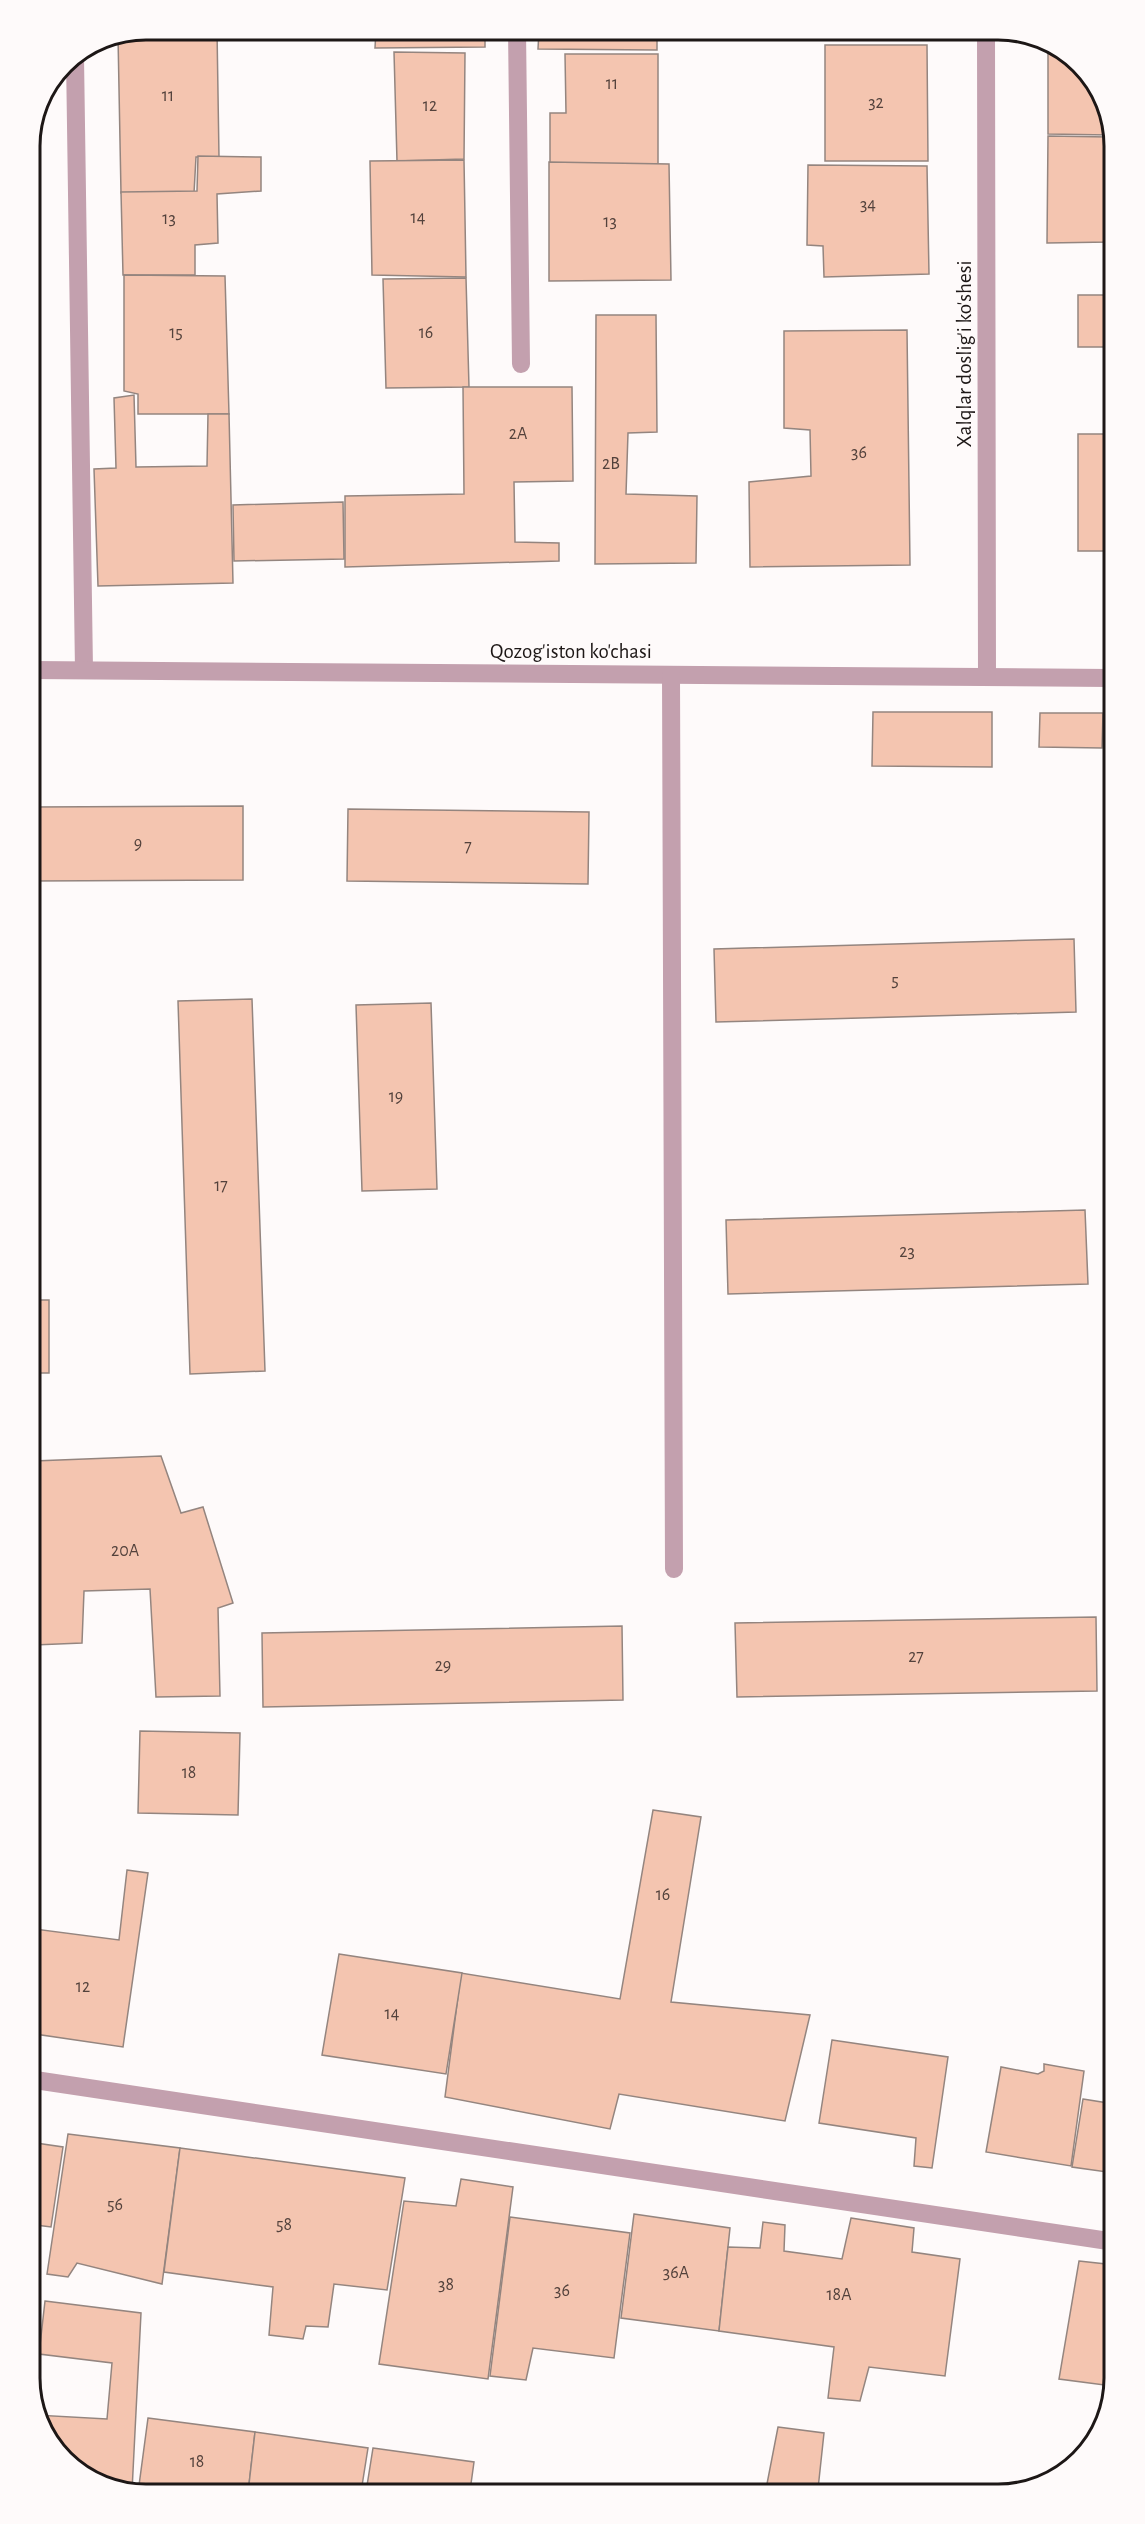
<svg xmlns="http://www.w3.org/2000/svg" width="1145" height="2524" font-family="'Alegreya Sans',sans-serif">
<rect width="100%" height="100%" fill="#fefafa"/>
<!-- building -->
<g fill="#f4c5b0" stroke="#94857f" stroke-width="1.5">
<path d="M147 30H217L219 157H196L194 193H121L118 36Z"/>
<path d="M376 30H485V47L375 48Z"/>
<path d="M539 30H657V50L538 49Z"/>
<path d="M825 30H906V38L825 40Z"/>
<path d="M825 45H927L928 161H825Z"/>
<path d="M1048 46 1070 54 1109 109V135L1048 134Z"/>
<path d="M394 52 465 53 464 159 397 161Z"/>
<path d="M565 54H658V167H550V113H566Z"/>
<path d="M1048 136 1109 137V242L1047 243Z"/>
<path d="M198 156 261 157V191L217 194 218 243 195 245V275H123L121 192 197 191Z"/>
<path d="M464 160 466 277 372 275 370 161Z"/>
<path d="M549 162 669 164 671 280 549 281Z"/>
<path d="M808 165 927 166 929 274 824 277 823 246 807 245Z"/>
<path d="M124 275 225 276 229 414H138V394L124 391Z"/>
<path d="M466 278 469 387 386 388 383 279Z"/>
<rect x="1078" y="295" width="31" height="52"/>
<path d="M596 315H656L657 432 628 433 626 494 697 496 696 563 595 564Z"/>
<path d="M907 330 910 565 750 567 749 482 811 476 810 430 784 428V331Z"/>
<path d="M31 387H35L31 562Z"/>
<path d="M463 387H572L573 481 514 482 515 542 559 543V561L345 567V496L464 494Z"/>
<path d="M134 395 136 467 207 466 208 414H229L233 583 98 586 94 469 116 468 114 398Z"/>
<path d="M1078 434H1110L1109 551H1078Z"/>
<path d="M343 502 344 559 234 561 233 505Z"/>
<path d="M873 712H992V767L872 766Z"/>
<path d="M1040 713H1103L1102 748 1039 747Z"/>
<path d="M243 806V880L32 881V807Z"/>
<path d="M348 809 589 812 588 884 347 881Z"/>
<path d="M1074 939 1076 1012 716 1022 714 949Z"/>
<path d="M252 999 265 1371 190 1374 178 1001Z"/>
<path d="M431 1003 437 1189 362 1191 356 1005Z"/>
<path d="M1085 1210 1088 1284 728 1294 726 1220Z"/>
<path d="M33 1300H49V1373H34Z"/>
<path d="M161 1456 181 1513 203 1507 233 1603 218 1608 220 1696 156 1697 150 1589 84 1591 82 1643 34 1645V1461Z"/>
<path d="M1096 1617 1097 1691 737 1697 735 1623Z"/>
<path d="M622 1626 623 1700 263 1707 262 1633Z"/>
<path d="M140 1731 240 1733 238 1815 138 1813Z"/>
<path d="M653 1810 701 1817 671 2002 810 2015 785 2121 619 2094 610 2129 445 2097 461 1973 620 1999Z"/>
<path d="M127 1870 148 1873 123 2047 35 2034V1929L119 1940Z"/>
<path d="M339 1954 462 1973 446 2074 322 2055Z"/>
<path d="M832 2040 948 2057 932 2168 914 2166 916 2138 819 2123Z"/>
<path d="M1044 2064 1084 2071 1071 2166 986 2152 1001 2067 1038 2074 1044 2071Z"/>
<path d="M1083 2099 1114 2104V2173L1072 2167Z"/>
<path d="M68 2134 180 2148 162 2284 77 2263 68 2277 47 2274Z"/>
<path d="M36 2143 63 2147 51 2227 36 2225Z"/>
<path d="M180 2148 405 2178 387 2290 334 2284 328 2327 306 2326 303 2339 269 2335 273 2287 164 2272Z"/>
<path d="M461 2179 513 2187 488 2379 379 2364 404 2201 456 2206Z"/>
<path d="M634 2214 730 2228 719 2331 621 2318Z"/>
<path d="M510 2217 630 2233 614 2358 533 2348 526 2380 490 2376Z"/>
<path d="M851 2218 914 2228 912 2252 960 2259 945 2376 869 2367 860 2401 828 2398 834 2347 719 2331 728 2247 760 2248 763 2222 785 2225 784 2251 842 2259Z"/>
<path d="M1079 2261 1115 2265V2377L1112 2386 1059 2379Z"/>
<path d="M45 2301 141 2313 132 2491 76 2470 36 2415 107 2419 112 2363 39 2354Z"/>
<path d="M148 2418 255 2432 248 2493H138Z"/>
<path d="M778 2427 824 2433 818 2489H766Z"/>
<path d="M255 2432 368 2448 361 2492 248 2493Z"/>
<path d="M373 2448 474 2462 470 2491 366 2492Z"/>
</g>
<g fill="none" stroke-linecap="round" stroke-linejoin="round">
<!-- minor -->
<g stroke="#c3a0ae" stroke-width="18">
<path d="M517 30 521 364"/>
<path d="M986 30 987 677"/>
<path d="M75 57 84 670"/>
<path d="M32 670 1110 678"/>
<path d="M671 675 674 1569"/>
<path d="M35 2080 1115 2242"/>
</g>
</g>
<g text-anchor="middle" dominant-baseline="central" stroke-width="4.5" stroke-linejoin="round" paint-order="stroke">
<!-- number labels -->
<g font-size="18" fill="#53423c">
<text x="612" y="84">11</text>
<text x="168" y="96">11</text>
<text x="876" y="103">32</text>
<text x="430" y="106">12</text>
<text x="868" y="205">34</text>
<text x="418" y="218">14</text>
<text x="169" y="219">13</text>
<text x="610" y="222">13</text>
<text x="176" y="333">15</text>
<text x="426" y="333">16</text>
<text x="518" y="434">2A</text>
<text x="859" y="453">36</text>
<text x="611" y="464">2B</text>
<text x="138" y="844">9</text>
<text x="468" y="847">7</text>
<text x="895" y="981">5</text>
<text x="396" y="1097">19</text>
<text x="221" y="1186">17</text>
<text x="907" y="1252">23</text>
<text x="125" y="1551">20A</text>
<text x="916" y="1657">27</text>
<text x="443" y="1666">29</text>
<text x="189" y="1773">18</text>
<text x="663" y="1895">16</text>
<text x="83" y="1987">12</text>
<text x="392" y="2014">14</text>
<text x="115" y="2205">56</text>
<text x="284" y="2225">58</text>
<text x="676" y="2273">36A</text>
<text x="446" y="2285">38</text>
<text x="562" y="2291">36</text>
<text x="839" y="2295">18A</text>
<text x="197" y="2462">18</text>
</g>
<!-- street labels -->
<g font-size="21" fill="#1d1716" stroke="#fefafa">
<text transform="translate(964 354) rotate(-90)">Xalqlar doslig'i ko'shesi</text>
<text x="571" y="651">Qozog'iston ko'chasi</text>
</g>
</g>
<!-- crop -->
<path d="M0 0H1145V2524H0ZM146 40H998A106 106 0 0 1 1104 146V2378A106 106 0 0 1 998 2484H146A106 106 0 0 1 40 2378V146A106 106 0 0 1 146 40Z" fill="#fefafa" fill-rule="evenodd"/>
<path fill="none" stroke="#1d1716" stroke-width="3" d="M146 40H998A106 106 0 0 1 1104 146V2378A106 106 0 0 1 998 2484H146A106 106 0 0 1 40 2378V146A106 106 0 0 1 146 40Z"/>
</svg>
